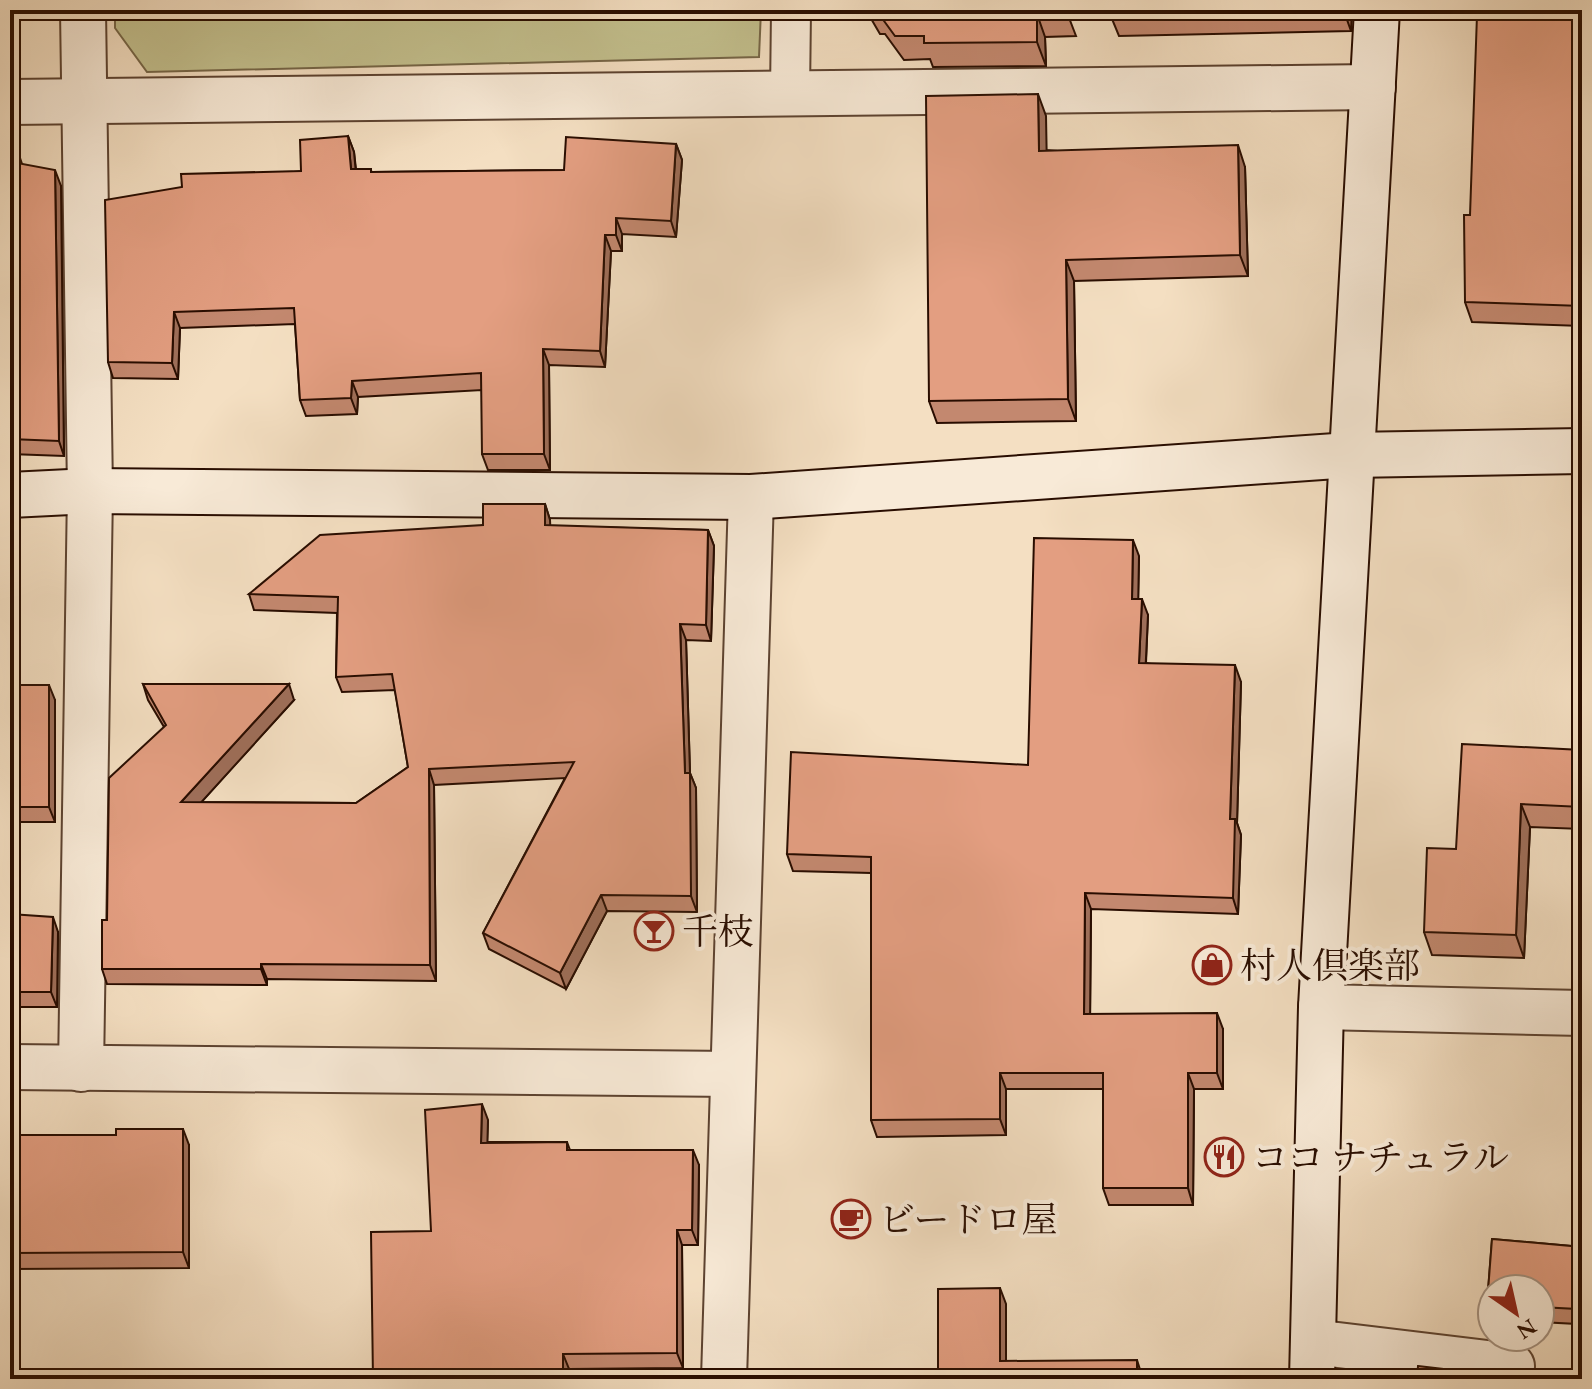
<svg xmlns="http://www.w3.org/2000/svg" width="1592" height="1389" font-family="'EB Garamond','Noto Serif JP',serif">
<rect width="100%" height="100%" fill="#f4dfc2"/>
<filter id="stains"><feTurbulence type="fractalNoise" baseFrequency=".0025" numOctaves="4"/><feColorMatrix values="0 0 0 0 .2 0 0 0 0 .09 0 0 0 0 .02 0 0 0 .5 -.17"/></filter>
<radialGradient id="worn" r=".72"><stop offset=".6" stop-color="#630" stop-opacity="0"/><stop offset="1" stop-color="#630" stop-opacity=".3"/></radialGradient>
<!-- park -->
<path fill="#c3c08e" stroke="#766647" stroke-width="2" d="M115 10H761L759 57 147 72 115 28Z"/>
<g fill="none" stroke-linecap="round" stroke-linejoin="round">
<!-- lane casing -->
<g stroke="#5c4230" stroke-width="42">
<path id="lane" d="M790 94 791 10"/>
</g>
<!-- street casing -->
<g stroke="#5c4230" stroke-width="48">
<g id="street">
<path d="M10 102 1373 87"/>
<path d="M1321 1007 1582 1013"/>
<path d="M10 1067 733 1074"/>
<path d="M81 1069 90 491 83 10"/>
<path d="M1313 1342 1512 1366 1511 1379"/>
<path d="M724 1379 751 497"/>
</g>
</g>
<!-- secondary casing -->
<g stroke="#290d00" stroke-width="48">
<g id="secondary">
<path d="M10 495 90 491 751 497 1350 455 1582 451"/>
<path d="M1312 1379 1321 1007 1377 10"/>
</g>
</g>
<!-- lane -->
<use href="#lane" stroke="#f8ead7" stroke-width="38"/>
<!-- street -->
<use href="#street" stroke="#f8ead7" stroke-width="44"/>
<!-- secondary -->
<use href="#secondary" stroke="#f8ead7" stroke-width="44"/>
</g>
<!-- wall -->
<g fill="#c3886f" stroke="#290d00" stroke-width="2">
<path d="M866 10H1066L1076 36 1045 37 1046 66 933 67 930 59 904 60 885 34H880Z"/>
<path d="M1352 10 1351 31 1119 36 1112 19Z"/>
<path d="M1582 11V326L1472 322 1465 302 1470 215Z"/>
<path d="M1046 116V150L1245 167 1248 276 1074 281 1076 421 937 423 929 401Z"/>
<path d="M348 136 354 152 356 169 373 172 564 170 676 144 682 160 676 237 622 234V251H611L605 367 549 365 550 470H488L482 454V390L358 397 357 414 306 416 300 400 295 324 180 328 178 379 113 378 108 362 182 187 301 171Z"/>
<path d="M10 149 22 164 61 186 64 456 10 454Z"/>
<path d="M545 504 550 520V526L708 530 714 546 711 641 686 640 690 773 696 788 697 912 607 911 566 989 489 949 483 933 565 778 434 785 436 981 267 979V985L107 984 102 969 107 920 164 727 148 700 143 684 294 700 201 802 356 803 408 767 395 690 342 692 336 677 337 613 254 610 249 594 483 525Z"/>
<path d="M1139 556 1138 599 1148 615 1146 663 1241 682 1237 823 1241 835 1238 914 1091 909 1090 1014 1223 1029V1089H1194L1193 1205H1109L1103 1188V1089H1006V1135L877 1137 871 1120V873L793 871 787 854 1028 765Z"/>
<path d="M10 685 55 700V822H10Z"/>
<path d="M1582 750V829L1530 827 1524 958 1432 955 1424 932 1456 849Z"/>
<path d="M10 914 58 932 57 1007H10Z"/>
<path d="M488 1120 487 1142H567L570 1150 699 1165 698 1245H682L683 1368 569 1369 431 1231Z"/>
<path d="M10 1135 189 1145V1268L10 1269Z"/>
<path d="M1492 1239 1582 1247V1379H1576L1577 1324 1540 1322V1289H1492V1319L1487 1304Z"/>
</g>
<!-- shaded-wall -->
<g fill="#9f6f5a" stroke="#290d00" stroke-width="2">
<path d="M1345 10H1352L1351 31 1345 14Z"/>
<path d="M1037 14 1045 37 1046 66 1037 42Z"/>
<path d="M1038 94 1046 116 1047 172 1039 151Z"/>
<path d="M348 136 354 152 357 185 351 169Z"/>
<path d="M676 144 682 160 676 237 671 221Z"/>
<path d="M1238 145 1245 167 1248 276 1240 255Z"/>
<path d="M17 149 22 164 17 163Z"/>
<path d="M55 170 61 186 64 456 59 441Z"/>
<path d="M616 218 622 234V251L616 235Z"/>
<path d="M605 235 611 251 605 367 600 351Z"/>
<path d="M1066 260 1074 281 1076 421 1068 399Z"/>
<path d="M174 312 180 328 178 379 172 363Z"/>
<path d="M543 349 549 365 550 470 544 454Z"/>
<path d="M352 381 358 397 357 414 351 398Z"/>
<path d="M545 504 550 520 551 541 545 525Z"/>
<path d="M708 530 714 546 711 641 706 625Z"/>
<path d="M1133 540 1139 556 1138 615 1132 599Z"/>
<path d="M1142 599 1148 615 1145 679 1139 663Z"/>
<path d="M680 624 686 640 690 773 696 788 697 912 691 896 685 773Z"/>
<path d="M1235 665 1241 682 1237 823 1241 835 1238 914 1233 898 1230 819Z"/>
<path d="M289 684 294 700 187 818 181 802Z"/>
<path d="M49 685 55 700V822L49 807Z"/>
<path d="M429 769 434 785 436 981 430 965Z"/>
<path d="M1521 804 1530 827 1524 958 1516 935Z"/>
<path d="M1085 893 1091 909 1090 1030 1084 1014Z"/>
<path d="M601 895 607 911 566 989 560 973Z"/>
<path d="M53 917 58 932 57 1007 51 992Z"/>
<path d="M261 964 267 979V985L261 969Z"/>
<path d="M1217 1013 1223 1029V1089L1217 1073Z"/>
<path d="M1000 1073 1006 1089V1135L1000 1119Z"/>
<path d="M1188 1073 1194 1089 1193 1205 1188 1188Z"/>
<path d="M482 1104 488 1120 487 1158 481 1143Z"/>
<path d="M183 1129 189 1145V1268L183 1252Z"/>
<path d="M693 1150 699 1165 698 1245 692 1230Z"/>
<path d="M677 1230 682 1245 683 1368 677 1353Z"/>
<path d="M1000 1288 1006 1304V1377L1000 1361Z"/>
<path d="M563 1354 569 1369V1379H563Z"/>
<path d="M1137 1360 1142 1376V1379H1137Z"/>
</g>
<!-- building -->
<g fill="#e39e81" stroke="#290d00" stroke-width="2">
<path d="M871 10H1066L1067 13 1037 14V42L924 43V36H895L876 10Z"/>
<path d="M1112 10H1345V14L1112 19Z"/>
<path d="M1512 10 1582 11V306L1465 302 1464 215H1470L1477 15Z"/>
<path d="M1038 94 1039 151 1238 145 1240 255 1066 260 1068 399 929 401 926 96Z"/>
<path d="M348 136 351 169H371V172L564 170 566 137 676 144 671 221 616 218V235H605L600 351 543 349 544 454H482L481 373 352 381 351 398 300 400 294 308 174 312 172 363 108 362 105 200 182 187 181 174 301 171 300 140Z"/>
<path d="M10 149H17V163L55 170 59 441 10 439Z"/>
<path d="M483 504H545V525L708 530 706 625 680 624 685 773H690L691 896 601 895 560 973 483 933 574 762 429 769 430 965 261 964V969H102V920H107L109 778 166 725 143 684H289L181 802 356 803 408 767 392 674 336 677 338 597 249 594 320 535 483 525Z"/>
<path d="M1034 538 1133 540 1132 599H1142L1139 663 1235 665 1230 819H1235L1233 898 1085 893 1084 1014 1217 1013V1073H1188V1188H1103V1073H1000V1119L871 1120V857L787 854 791 752 1028 765Z"/>
<rect x="10" y="685" width="39" height="122"/>
<path d="M1462 744 1582 750V807L1521 804 1516 935 1424 932 1427 848 1456 849Z"/>
<path d="M10 914 53 917 51 992H10Z"/>
<path d="M482 1104 481 1143 567 1142V1150H693L692 1230H677V1353L563 1354V1379H373L371 1232 431 1231 425 1110Z"/>
<path d="M116 1129H183V1252L10 1253V1135H116Z"/>
<path d="M1492 1239 1582 1247V1379H1576L1577 1309 1540 1307V1289H1492V1304H1487Z"/>
<path d="M1000 1288V1361L1137 1360V1379H938V1289Z"/>
<path d="M1418 1366 1460 1371V1379H1417Z"/>
</g>
<!-- icons -->
<defs>
<g id="bar-ring" transform="scale(2)"><circle r="9.5" fill="#f8ead7" stroke="#8f2418" stroke-width="1.5"/><path d="M-6-5H6L.8 .8V4.5H3.5V6h-7V4.5H-.8V.8Z" fill="#8f2418"/></g>
<g id="shop-ring" transform="scale(2)"><circle r="9.5" fill="#f8ead7" stroke="#8f2418" stroke-width="1.5"/><path d="M-5-2.5h2.3a2.7 3.5 0 0 1 5.4 0H5L5.5 6h-11ZM-1.5-2.5h3a1.5 2.3 0 0 0-3 0Z" fill="#8f2418"/></g>
<g id="restaurant-ring" transform="scale(2)"><circle r="9.5" fill="#f8ead7" stroke="#8f2418" stroke-width="1.5"/><path d="M-5-6h1v4h1v-4h1v4h1v-4h1v5L-1.5 .5V6h-2V.5L-5-1ZM5-6V6H3V1.5H1.5Q1.5-4 5-6Z" fill="#8f2418"/></g>
<g id="cafe-ring" transform="scale(2)"><circle r="9.5" fill="#f8ead7" stroke="#8f2418" stroke-width="1.5"/><path d="M-5.5-4.5H6V0H3Q3 3.5 0 3.5H-2.5Q-5.5 3.5-5.5 0ZM3-3.2v2h1.7v-2ZM-6 4.5H4V6H-6Z" fill="#8f2418"/></g>
</defs>
<g fill-rule="evenodd">
<use href="#bar-ring" x="654" y="931"/>
<use href="#shop-ring" x="1212" y="965"/>
<use href="#restaurant-ring" x="1224" y="1157"/>
<use href="#cafe-ring" x="851" y="1219"/>
</g>
<g text-anchor="middle" dominant-baseline="central" stroke-width="8" stroke-linejoin="round" paint-order="stroke">
<!-- poi labels -->
<g font-size="36" fill="#290d00" stroke="#f8ead7" text-anchor="start">
<text x="682" y="931">千枝</text>
<text x="1240" y="965">村人倶楽部</text>
<text x="1252" y="1157">ココ ナチュラル</text>
<text x="879" y="1219">ビードロ屋</text>
</g>
</g>
<!-- margin -->
<rect width="1592" height="1389" fill="none" stroke="#f4dfc2" stroke-width="40"/>
<rect x="12" y="12" width="1568" height="1365" fill="none" stroke="#290d00" stroke-width="4"/>
<rect x="20" y="20" width="1552" height="1349" fill="none" stroke="#290d00" stroke-width="2"/>
<!-- north arrow -->
<g transform="translate(1516 1313) rotate(146)"><circle r="38" fill="#f8ead7" stroke="#a59281" stroke-width="2"/>
<path d="M0-6L14 30L0 20L-14 30Z" fill="#8f2418"/>
<text y="-12" font-size="22" font-weight="bold" text-anchor="middle" fill="#290d00">N</text>
</g>
<rect width="100%" height="100%" filter="url(#stains)"/>
<rect width="100%" height="100%" fill="url(#worn)"/>
</svg>
